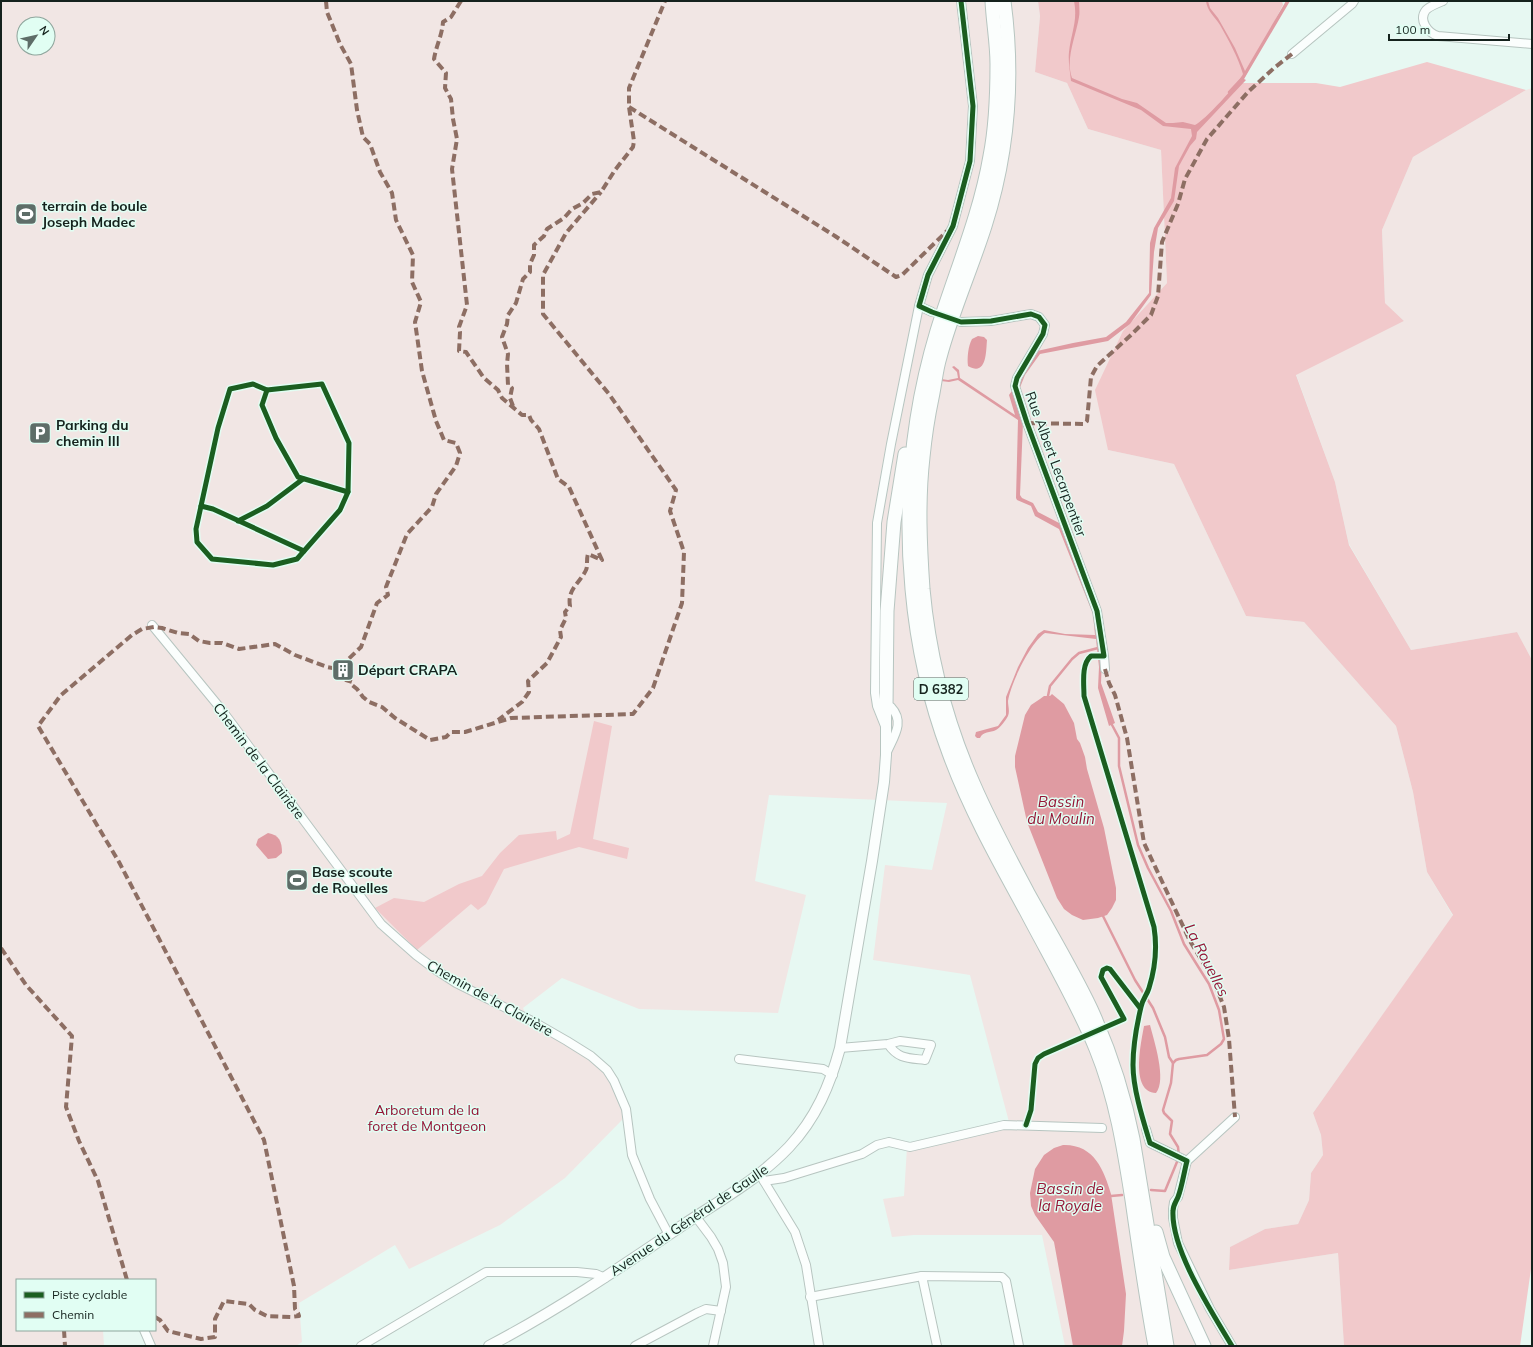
<svg xmlns="http://www.w3.org/2000/svg" width="1533" height="1347" font-family="Mulish,sans-serif">
<rect width="100%" height="100%" fill="#e7f8f2"/>
<!-- green -->
<g fill="#f1e6e4" fill-rule="evenodd">
<path d="M1 1H1038L1040 16 1035 72 1067 83 1088 129 1161 150 1167 283 1123 331 1108 450 1174 464 1246 616 1304 622 1396 726 1413 792 1427 872 1453 916 1313 1113 1321 1135 1323 1155 1311 1173 1309 1200 1298 1224 1265 1229 1230 1247 1229 1270 1338 1253 1344 1346H1065L1042 1235H914L892 1237 883 1199 904 1196 907 1147 1009 1122 970 975 873 960 885 865 932 870 947 803 769 795 755 881 806 895 778 1013 639 1009 562 978 523 1008 526 1015 577 1042 604 1064 630 1108 622 1120 565 1178 500 1225 409 1269 395 1245 299 1303 302 1342 296 1346H152L145 1330H155V1280H17V1330H103L104 1346H1ZM24 24H48V48H24Z"/>
<path d="M1532 88V660L1517 632 1411 650 1349 544 1335 482 1296 374 1404 321 1385 303 1382 230 1413 157 1526 90Z"/>
</g>
<!-- forest -->
<g fill="#f1c9cb">
<path d="M1038 1H1282L1283 5 1242 83H1316L1340 87 1427 62 1526 90 1413 157 1382 230 1385 303 1404 321 1296 375 1335 482 1349 545 1411 650 1517 632 1532 660V1262L1520 1346H1344L1338 1253 1229 1270 1230 1247 1265 1229 1298 1224 1309 1200 1311 1173 1323 1155 1321 1135 1313 1113 1453 915 1427 872 1413 792 1396 726 1304 622 1246 616 1174 464 1108 450 1095 390 1123 331 1167 283 1161 150 1088 129 1067 83 1035 72 1040 16Z"/>
<path d="M594 721 612 726 593 839 629 848 627 859 579 847 504 869 486 904 478 910 471 904 417 950 375 908 394 898 424 902 459 884 482 876 500 853 519 835 556 831 557 840 570 834Z"/>
</g>
<!-- water -->
<g fill="#df9ba2">
<path d="M1074 1H1079C1079 6 1080 12 1079 17 1076 36 1065 59 1072 78L1122 99 1137 103 1166 123H1173L1183 122 1195 125C1203 122 1240 82 1243 74 1238 57 1229 41 1220 25 1215 17 1207 11 1206 1H1208L1210 8 1218 18 1235 48 1245 71 1286 1H1290L1244 79 1246 80 1197 132 1196 139 1190 146 1179 166 1174 201 1158 228 1154 252 1151 295 1130 324 1108 341 1040 354 1025 375 1019 390 1017 385 1037 351 1073 343 1106 337 1126 322 1149 293 1150 243 1154 228 1171 198 1175 168 1192 136 1191 129 1163 126 1141 110 1071 81C1070 71 1068 61 1069 52 1071 33 1078 21 1074 1Z"/>
<path d="M978 336 984 337 987 340C986 351 987 377 968 366 967 359 968 346 972 339Z"/>
<path d="M954 366 959 370 960 378 1015 415 1009 395 1014 388 1016 394 1014 398 1023 422 1020 495 1022 498 1033 503 1038 512 1061 524 1095 608 1102 658 1101 683 1115 723 1109 726 1098 688 1099 667 1096 639 1045 633C1030 643 1011 683 1008 701 1008 706 1010 711 1008 716 1005 721 1001 727 996 730 990 733 983 731 980 738H977L975 736 976 732 998 726 1006 715V697L1018 667 1028 648 1038 634 1044 630 1065 634 1095 635 1093 614 1059 529 1035 516 1031 506 1017 500 1016 498 1018 420 958 380 949 382 941 381V379L948 380 958 378 957 372 952 367Z"/>
<path d="M1052 694 1064 704 1074 723 1077 739 1080 743 1085 757 1087 769 1104 828 1116 888V900L1112 908 1107 915 1098 918 1083 920 1072 915 1064 909 1057 898 1027 822 1015 767V756L1025 715 1031 705 1040 699 1044 696H1050Z"/>
<path d="M268 833C279 835 282 841 282 853L276 858 268 859 256 845 258 839Z"/>
<path d="M1150 1025C1154 1041 1167 1080 1156 1093 1130 1092 1141 1043 1144 1026Z"/>
<path d="M1063 1145C1094 1144 1104 1170 1111 1194L1126 1294 1124 1331 1122 1346H1073L1054 1242 1035 1215 1031 1206 1030 1193 1035 1169 1044 1155 1054 1148Z"/>
</g>
<g fill="none" stroke-linecap="round" stroke-linejoin="round">
<!-- stream -->
<g stroke="#df9ba2" stroke-width="2.5">
<path d="M1229 92 1243 77"/>
<path d="M1048 696 1050 686 1072 659 1079 653 1098 648"/>
<path d="M1111 723 1119 738V766L1138 845 1148 868 1171 911 1184 944 1209 984 1219 1010 1224 1039 1221 1044 1207 1055 1179 1059 1176 1060 1173 1063 1171 1083 1163 1110 1164 1113 1172 1121 1170 1134 1178 1147 1179 1157 1165 1191 1151 1190"/>
<path d="M1103 916 1135 980 1153 1008 1165 1037 1169 1057 1173 1063"/>
<path d="M1111 1196 1122 1195"/>
</g>
<!-- minor casing -->
<g stroke="#b7c5c0" stroke-width="10">
<g id="minor">
<path d="M1443 1C1438 3 1430 6 1426 10 1418 20 1428 33 1438 36L1532 44"/>
<path d="M1292 54 1352 4 1354 1"/>
<path d="M919 306 932 312"/>
<path d="M961 322 991 321 1031 314 1039 317 1045 325 1043 334 1017 378 1015 386 1027 423 1097 611 1104 656 1105 669"/>
<path d="M152 625 221 709 381 924 416 955 436 970 456 983 534 1022 567 1041 591 1056 607 1070 614 1081 626 1109 632 1155 650 1199 669 1235"/>
<path d="M882 707H891C905 722 894 736 887 752"/>
<path d="M885 726 877 706 875 693 877 523 891 444 919 306 928 275 953 226 970 161 973 106 961 1"/>
<path d="M840 1048 888 1044 900 1041 931 1045 925 1060C908 1058 898 1059 888 1044"/>
<path d="M739 1059 823 1069 833 1075"/>
<path d="M1146 1129 1150 1143 1187 1161"/>
<path d="M762 1178 795 1232 806 1265 819 1346"/>
<path d="M764 1181 784 1178 862 1154 877 1145 889 1142 910 1147 1004 1125 1102 1128"/>
<path d="M696 1217 711 1237 718 1249 723 1263 726 1287 713 1346"/>
<path d="M922 1276 937 1346"/>
<path d="M810 1297 922 1276 1002 1277 1006 1281 1019 1346"/>
<path d="M144 1330 151 1346"/>
<path d="M361 1346 486 1272H577L596 1274 605 1278"/>
<path d="M635 1346 697 1313 706 1309 721 1311"/>
<path d="M1232 1346 1210 1309 1178 1243 1173 1218V1209L1174 1202 1178 1197 1187 1161 1235 1117"/>
</g>
</g>
<!-- tertiary casing -->
<g stroke="#b7c5c0" stroke-width="12">
<path id="tertiary" d="M489 1346C556 1311 618 1269 680 1227 717 1202 758 1180 789 1147 816 1118 830 1085 840 1048L872 861 884 782 886 755V707"/>
</g>
<!-- trunk casing -->
<g stroke="#b7c5c0" stroke-width="15">
<g id="trunk">
<path d="M992 1C993 22 997 43 997 64 997 94 996 126 990 156 980 215 955 273 937 331 912 414 904 503 912 589 917 645 929 700 949 753 969 808 998 860 1026 911 1050 957 1077 1002 1096 1049 1116 1098 1124 1149 1132 1200 1139 1249 1146 1298 1155 1346"/>
<path d="M1004 1C1014 76 1008 154 985 226 971 270 952 312 940 357 936 370 935 384 932 398 928 417 925 437 923 457 918 501 920 545 923 589 929 655 947 724 974 785 990 822 1009 857 1028 893 1049 931 1072 969 1091 1009 1110 1051 1124 1094 1133 1139L1167 1346"/>
<path d="M886 707 887 611 894 522 905 454"/>
<path d="M1156 1232 1163 1257 1204 1346"/>
</g>
</g>
<!-- minor -->
<use href="#minor" stroke="#fbfefd" stroke-width="8"/>
<!-- tertiary -->
<use href="#tertiary" stroke="#fbfefd" stroke-width="10"/>
<!-- trunk -->
<use href="#trunk" stroke="#fbfefd" stroke-width="13"/>
<!-- quiet -->
<g stroke="#8d6e63" stroke-width="4" stroke-dasharray="8 4" stroke-linecap="butt">
<path d="M326 1 327 12 340 44 351 64 357 110 363 137 370 144 380 172 392 193 396 220 413 255 412 282 421 302 415 322 422 371 436 421 444 440 456 443 460 453 456 466 436 494 432 507 407 534 386 587 388 595 377 603 361 647 338 669"/>
<path d="M461 1 451 17 443 22C442 36 436 46 434 59L446 73 445 88 451 99 453 119 457 139 452 169 467 305 459 327 460 332 459 351 466 352 484 378 498 390 502 398 522 415H529L531 420 539 429 558 479 569 487 602 560 588 554C586 560 588 566 586 570 580 583 567 589 570 606L565 612 566 618 560 630 561 637 547 663 528 681 529 692 522 702 498 720"/>
<path d="M629 107 835 236 896 277 902 275 947 231"/>
<path d="M513 406 510 398 512 388 508 385 507 364 508 354 502 337 507 324 508 315 516 303 523 279 530 272V264L534 255V245L544 236 547 229 564 218 572 209 583 203 592 194 601 192 615 170 633 147 634 141 629 107V88L665 1"/>
<path d="M1027 423 1084 424 1087 421 1091 377 1097 366 1131 335 1151 315 1158 296 1162 242 1178 204 1185 179 1207 139 1248 92 1274 68 1292 54"/>
<path d="M338 669 344 675 346 680 352 682V685L357 689 363 697 369 702 382 707 395 718 430 740 446 737 451 732H465L511 718 633 714 653 688 682 603 684 552 670 511 676 490 609 394 543 314V275L566 233 601 192"/>
<path d="M1105 669 1109 683 1115 695 1127 738 1144 843 1190 941 1213 979 1224 1007 1229 1039 1235 1117"/>
<path d="M1 948 26 985 72 1036 66 1107 79 1141 98 1181 127 1280"/>
<path d="M155 1317 160 1320 168 1331 201 1339 215 1337V1319L224 1301 249 1304 255 1310 267 1316 291 1317 299 1316 298 1313 295 1309 294 1286 264 1140 119 862 38 726 61 695 132 635 142 629 154 627 162 628 178 633 189 634 199 641 210 643H222L239 649 275 644 295 655 327 667 338 669"/>
<path d="M64 1330 65 1346"/>
</g>
<!-- cycleway casing -->
<g stroke="#e1fef3" stroke-width="8">
<g id="cycleway">
<path d="M961 1 973 106 970 161 953 226 928 275 919 306 932 312 961 322 991 321 1031 314 1039 317 1045 325 1043 334 1017 378 1015 386 1027 423 1097 611 1104 656H1091C1081 664 1084 684 1084 696L1154 927C1157 946 1155 969 1149 988 1147 995 1143 998 1141 1007 1137 1024 1133 1048 1133 1065 1133 1089 1143 1120 1150 1143L1187 1161C1184 1172 1182 1187 1178 1197 1176 1202 1173 1205 1173 1211 1171 1250 1212 1312 1232 1346"/>
<path d="M253 384 267 390 262 405 276 438 298 477 348 492 340 510 297 559 273 565 212 559 197 542 196 529 218 428 230 389Z"/>
<path d="M267 390 322 384 349 443 348 492"/>
<path d="M201 506 213 509 304 551"/>
<path d="M238 521 267 506 303 479"/>
<path d="M1026 1125 1031 1110 1035 1064 1038 1058 1044 1054 1124 1019 1101 977 1103 970 1107 968 1110 969 1140 1008"/>
</g>
</g>
<!-- cycleway -->
<use href="#cycleway" stroke="#1b5e20" stroke-width="5"/>
</g>
<!-- icons -->
<defs>
<g id="stadium-square" transform="scale(1.15)"><rect x="-9" y="-9" width="18" height="18" rx="4" fill="#5e6d68" stroke="#e1fef3"/><path d="M0-5a6.5 5 0 1 0 0 10a6.5 5 0 1 0 0-10ZM-3.5-1.8h7v3.6h-7Z" fill="#fff"/></g>
<g id="parking-square" transform="scale(1.15)"><rect x="-9" y="-9" width="18" height="18" rx="4" fill="#5e6d68" stroke="#e1fef3"/><path d="M-3.5-5.5H1a3.5 3.5 0 0 1 0 7H-1V5.5H-3.5ZM-1-3.4V-.6H.8a1.4 1.4 0 0 0 0-2.8Z" fill="#fff"/></g>
<g id="building-square" transform="scale(1.15)"><rect x="-9" y="-9" width="18" height="18" rx="4" fill="#5e6d68" stroke="#e1fef3"/><path d="M-4-6H4V6H1V3H-1V6H-4ZM-2.5-4.3h1.7v1.8h-1.7ZM.8-4.3h1.7v1.8H.8ZM-2.5-1h1.7V.8h-1.7ZM.8-1h1.7V.8H.8Z" fill="#fff"/></g>
</defs>
<g fill-rule="evenodd">
<use href="#stadium-square" x="26" y="214"/>
<use href="#parking-square" x="40" y="433"/>
<use href="#building-square" x="343" y="670"/>
<use href="#stadium-square" x="297" y="880"/>
</g>
<g text-anchor="middle" dominant-baseline="central" stroke-width="3" stroke-linejoin="round" paint-order="stroke">
<!-- shield labels -->
<rect fill="#e1fef3" stroke="#52645d" stroke-width="1" x="914" y="678" width="54" height="22" rx="3"/>
<g font-size="13" font-weight="bold" fill="#15221d">
<text x="941" y="689">D 6382</text>
</g>
<!-- poi labels -->
<g font-size="14" font-weight="bold" fill="#15221d" stroke="#e1fef3" text-anchor="start">
<text x="42" y="206">terrain de boule<tspan x="42" dy="16">Joseph Madec</tspan></text>
<text x="56" y="425">Parking du<tspan x="56" dy="16">chemin III</tspan></text>
<text x="358" y="670">Départ CRAPA</text>
<text x="312" y="872">Base scoute<tspan x="312" dy="16">de Rouelles</tspan></text>
</g>
<!-- street labels -->
<g font-size="14" fill="#15221d" stroke="#e1fef3">
<text transform="translate(1056 464) rotate(70)">Rue Albert Lecarpentier</text>
<text transform="translate(259 761) rotate(53)">Chemin de la Clairière</text>
<text transform="translate(490 998) rotate(29)">Chemin de la Clairière</text>
<text transform="translate(689 1220) rotate(-34)">Avenue du Général de Gaulle</text>
</g>
<!-- park labels -->
<g font-size="14" fill="#941435" stroke="#e1fef3">
<text x="427" y="1110">Arboretum de la<tspan x="427" dy="16">foret de Montgeon</tspan></text>
</g>
<!-- water labels -->
<g font-size="15" font-style="italic" fill="#961737" stroke="#e1fef3">
<text x="1061" y="801">Bassin<tspan x="1061" dy="17">du Moulin</tspan></text>
<text transform="translate(1207 960) rotate(63)">La Rouelles</text>
<text x="1070" y="1188">Bassin de<tspan x="1070" dy="17">la Royale</tspan></text>
</g>
</g>
<!-- border -->
<rect width="1533" height="1347" fill="none" stroke="#15221d" stroke-width="4"/>
<!-- legend -->
<rect x="16" y="1279" width="140" height="52" fill="#e1fef3" stroke="#8fa69d"/>
<rect x="24" y="1292" width="20" height="6" fill="#1b5e20" stroke="#8fa69d"/>
<text x="52" y="1299" font-size="12" fill="#15221d">Piste cyclable</text>
<rect x="24" y="1312" width="20" height="6" fill="#8d6e63" stroke="#8fa69d"/>
<text x="52" y="1319" font-size="12" fill="#15221d">Chemin</text>
<!-- north arrow -->
<g transform="translate(36 36) rotate(56)"><circle r="19" fill="#e1fef3" stroke="#8fa69d"/>
<path d="M0-3L7 15L0 10L-7 15Z" fill="#5e6d68"/>
<text y="-6" font-size="11" font-weight="bold" text-anchor="middle" fill="#15221d">N</text>
</g>
<!-- scale -->
<path d="M1389 34v6h120v-6" fill="none" stroke="#15221d" stroke-width="2"/>
<text x="1395" y="34" font-size="12" fill="#15221d" stroke="#e1fef3" stroke-width="3" paint-order="stroke">100 m</text>
</svg>
